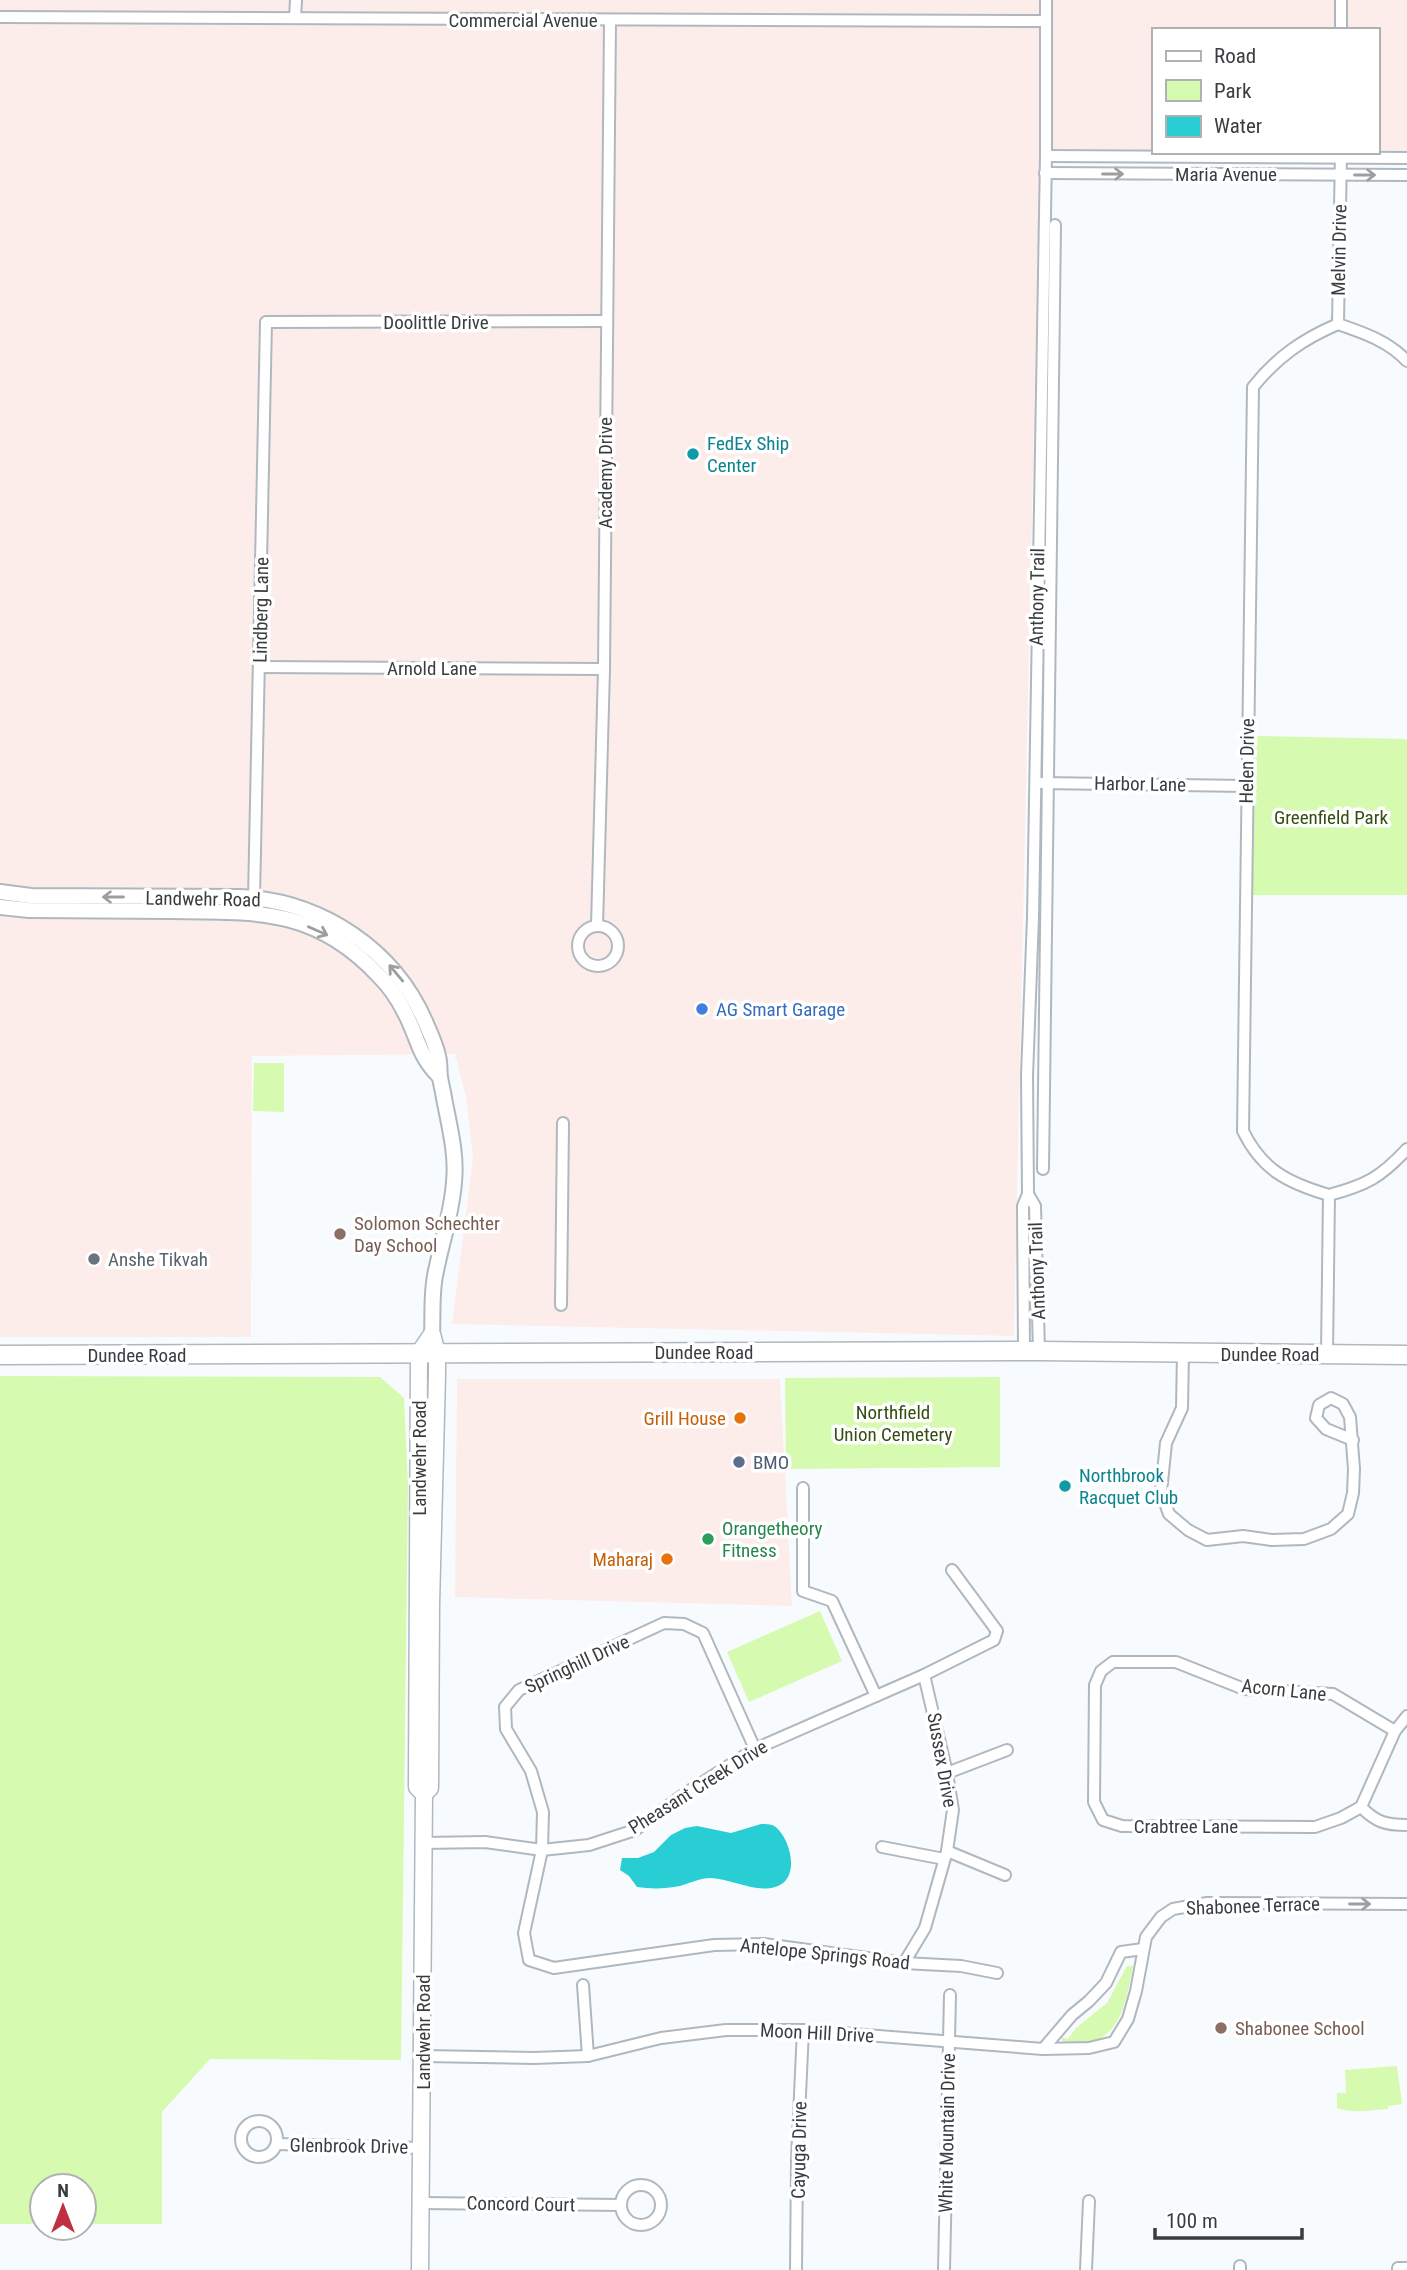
<svg xmlns="http://www.w3.org/2000/svg" width="1407" height="2270" font-family="'Roboto Condensed',sans-serif">
<rect width="100%" height="100%" fill="#f8fbfe"/>
<!-- commercial -->
<g fill="#fdedea">
<path d="M0 0H1407V154L1298 152H1377V30H1153V150L1040 149 1014 1336 452 1324 473 1158 466 1097 455 1054 252 1056 251 1337H0Z"/>
<path d="M457 1379H780L792 1606 455 1597Z"/>
</g>
<!-- green -->
<g fill="#d5fab0">
<path d="M1256 736 1407 739V895H1252Z"/>
<path d="M254 1063H284V1112L253 1111Z"/>
<path d="M0 1376 380 1377 404 1398 408 1485 401 2060 210 2059 162 2112V2224H84V2186H42V2224H0Z"/>
<path d="M1000 1377V1467L786 1469 785 1378Z"/>
<path d="M820 1611 842 1661 749 1702 727 1652Z"/>
<path d="M1127 1966H1133C1125 2008 1118 2052 1063 2042L1061 2037 1068 2039 1076 2028 1107 2003Z"/>
<path d="M1397 2066 1402 2104 1388 2106V2109C1371 2110 1353 2114 1337 2108V2093H1346L1345 2070Z"/>
</g>
<!-- water -->
<path fill="#29cdd4" d="M761 1824C765 1824 769 1824 772 1825 788 1831 804 1879 775 1887 755 1893 732 1879 711 1878 700 1878 690 1883 680 1886 665 1889 651 1889 637 1887L629 1876 620 1870 622 1858H638L654 1852 671 1835 685 1828 697 1826 731 1833Z"/>
<g fill="none" stroke-linecap="round" stroke-linejoin="round">
<!-- minor casing -->
<g stroke="#b0b8bf" stroke-width="14">
<g id="minor">
<path d="M0 17 1046 21"/>
<path d="M295 18 296 0"/>
<path d="M1341 30V0"/>
<path d="M1046 156 1407 158"/>
<path d="M1045 173 1407 175"/>
<path d="M1338 324 1341 152"/>
<path d="M1338 324C1364 333 1388 341 1407 361"/>
<path d="M260 667 604 669"/>
<path d="M1042 783 1246 786"/>
<path d="M254 898 266 322 607 321"/>
<circle cx="598" cy="946" r="20"/>
<path d="M597 926 604 669 610 21"/>
<path d="M1043 1169 1055 225"/>
<path d="M1028 1194 1027 1076 1033 917 1046 156V0"/>
<path d="M1329 1195C1288 1183 1262 1170 1243 1131L1253 387C1277 357 1303 339 1338 324"/>
<path d="M1329 1195C1366 1185 1380 1178 1407 1149"/>
<path d="M561 1305 563 1123"/>
<path d="M1024 1351 1023 1206 1028 1194 1035 1206 1039 1351"/>
<path d="M1183 1353 1182 1408 1166 1443 1161 1492 1169 1514 1188 1530 1207 1540 1243 1536 1272 1540 1304 1539 1331 1529 1348 1514 1353 1493 1354 1469 1350 1417 1343 1404 1331 1398 1319 1405 1316 1418 1326 1429 1353 1440"/>
<path d="M1327 1354 1329 1195"/>
<path d="M803 1488V1591L832 1601 876 1696"/>
<path d="M1395 1731 1333 1694 1244 1689 1176 1662H1113L1101 1671 1095 1685 1094 1802 1103 1820 1122 1826 1315 1827 1341 1818 1361 1807 1395 1731 1407 1716"/>
<path d="M755 1749 703 1633 684 1624 664 1623 519 1690 505 1707 506 1729 531 1771 543 1812 542 1850 524 1933 529 1960 554 1968 714 1945 764 1944 904 1963 961 1966 997 1973"/>
<path d="M947 1773 1007 1750"/>
<path d="M1361 1807C1376 1822 1385 1825 1407 1825"/>
<path d="M424 1843 485 1842 542 1850 589 1845 635 1830 686 1793 755 1749 924 1675 994 1640 997 1631 952 1570"/>
<path d="M882 1847 944 1859"/>
<path d="M947 1851 1005 1875"/>
<path d="M904 1963 925 1928 947 1851 953 1810 947 1773 924 1675"/>
<path d="M583 1985 588 2056"/>
<path d="M1043 2049 1072 2015 1089 2001 1106 1983 1121 1952 1143 1949"/>
<path d="M423 2056 534 2058 588 2056 661 2038 726 2030H803L1043 2049 1089 2048 1114 2042 1128 2019 1136 1991 1146 1937 1161 1917 1173 1909 1207 1903 1407 1904"/>
<circle cx="259" cy="2139" r="18"/>
<path d="M277 2144 421 2148"/>
<circle cx="641" cy="2205" r="20"/>
<path d="M421 2203 621 2205"/>
<path d="M1240 2266V2270"/>
<path d="M796 2270 797 2159 803 2030"/>
<path d="M944 2270 950 1995"/>
<path d="M1086 2270 1089 2201"/>
<path d="M1398 2270V2268H1407"/>
</g>
</g>
<!-- tertiary casing -->
<g stroke="#b0b8bf" stroke-width="18">
<g id="tertiary">
<path d="M0 892 31 896 240 897C322 901 396 950 427 1026 431 1035 436 1046 438 1056 440 1062 439 1070 440 1077 441 1084 443 1091 444 1098 449 1125 457 1154 454 1182 452 1212 442 1241 436 1271 431 1291 433 1314 432 1334"/>
<path d="M0 907 29 910C76 910 122 911 168 911 255 912 315 907 379 976 389 986 398 999 404 1011 418 1036 417 1054 439 1076"/>
</g>
</g>
<!-- secondary casing -->
<g stroke="#b0b8bf" stroke-width="19">
<g id="secondary">
<path d="M432 1334 437 1353V1376L431 1604 430 1788 424 1794 417 1787 419 1353Z"/>
<path d="M420 2270 424 1794"/>
</g>
</g>
<!-- primary casing -->
<g stroke="#b0b8bf" stroke-width="21">
<path id="primary" d="M0 1355 1039 1351 1407 1355"/>
</g>
<!-- minor -->
<use href="#minor" stroke="#fff" stroke-width="10"/>
<!-- tertiary -->
<use href="#tertiary" stroke="#fff" stroke-width="14"/>
<!-- secondary -->
<use href="#secondary" stroke="#fff" stroke-width="16"/>
<!-- primary -->
<use href="#primary" stroke="#fff" stroke-width="18"/>
</g>
<!-- one-way arrows -->
<defs><path id="oneway-shaft" d="M-6 0H5M1.5-3L5.5 0L1.5 3" fill="none" stroke-width="1.6" stroke-linecap="round" stroke-linejoin="round" transform="scale(1.75)"/></defs>
<g stroke="#9c9ea0">
<use href="#oneway-shaft" transform="translate(1113 174)"/>
<use href="#oneway-shaft" transform="translate(1365 175)"/>
<use href="#oneway-shaft" transform="translate(113 897) rotate(-180)"/>
<use href="#oneway-shaft" transform="translate(318 931) rotate(24)"/>
<use href="#oneway-shaft" transform="translate(396 973) rotate(-130)"/>
<use href="#oneway-shaft" transform="translate(1360 1904)"/>
</g>
<!-- markers -->
<g fill="#0f9aa8" stroke="#fff" stroke-width="2.5">
<circle cx="693" cy="454" r="7"/>
<circle cx="1065" cy="1486" r="7"/>
</g>
<circle fill="#3f7fe0" stroke="#fff" stroke-width="2.5" cx="702" cy="1009" r="7"/>
<g fill="#8d6e63" stroke="#fff" stroke-width="2.5">
<circle cx="340" cy="1234" r="7"/>
<circle cx="1221" cy="2028" r="7"/>
</g>
<circle fill="#6b7280" stroke="#fff" stroke-width="2.5" cx="94" cy="1259" r="7"/>
<g fill="#e8710a" stroke="#fff" stroke-width="2.5">
<circle cx="740" cy="1418" r="7"/>
<circle cx="667" cy="1559" r="7"/>
</g>
<circle fill="#5c6f8a" stroke="#fff" stroke-width="2.5" cx="739" cy="1462" r="7"/>
<circle fill="#2e9e5b" stroke="#fff" stroke-width="2.5" cx="708" cy="1539" r="7"/>
<g text-anchor="middle" dominant-baseline="central" stroke-width="7" stroke-linejoin="round" paint-order="stroke">
<!-- street labels -->
<g font-size="19" fill="#3a3d40" stroke="#fff">
<text x="523" y="20">Commercial Avenue</text>
<text x="1226" y="174">Maria Avenue</text>
<text transform="translate(1339 250) rotate(-89)">Melvin Drive</text>
<text x="436" y="322">Doolittle Drive</text>
<text transform="translate(605 473) rotate(-90)">Academy Drive</text>
<text transform="translate(1037 597) rotate(-89)">Anthony Trail</text>
<text transform="translate(261 610) rotate(-89)">Lindberg Lane</text>
<text x="432" y="668">Arnold Lane</text>
<text transform="translate(1247 761) rotate(-89)">Helen Drive</text>
<text transform="translate(1140 784) rotate(1)">Harbor Lane</text>
<text transform="translate(203 899) rotate(1)">Landwehr Road</text>
<text transform="translate(1037 1271) rotate(-92)">Anthony Trail</text>
<text x="704" y="1352">Dundee Road</text>
<text x="1270" y="1354">Dundee Road</text>
<text x="137" y="1355">Dundee Road</text>
<text transform="translate(419 1458) rotate(-90)">Landwehr Road</text>
<text transform="translate(577 1664) rotate(-25)">Springhill Drive</text>
<text transform="translate(1284 1690) rotate(6)">Acorn Lane</text>
<text transform="translate(942 1760) rotate(80)">Sussex Drive</text>
<text transform="translate(698 1787) rotate(-32)">Pheasant Creek Drive</text>
<text x="1186" y="1826">Crabtree Lane</text>
<text transform="translate(1253 1906) rotate(-2)">Shabonee Terrace</text>
<text transform="translate(825 1954) rotate(6)">Antelope Springs Road</text>
<text transform="translate(423 2032) rotate(-90)">Landwehr Road</text>
<text transform="translate(817 2033) rotate(3)">Moon Hill Drive</text>
<text transform="translate(947 2133) rotate(-89)">White Mountain Drive</text>
<text transform="translate(349 2146) rotate(1)">Glenbrook Drive</text>
<text transform="translate(799 2150) rotate(-89)">Cayuga Drive</text>
<text transform="translate(521 2204) rotate(1)">Concord Court</text>
</g>
<!-- culture labels -->
<g font-size="19" fill="#0d838f" stroke="#fff" text-anchor="start">
<text x="707" y="443">FedEx Ship<tspan x="707" dy="22">Center</tspan></text>
<text x="1079" y="1475">Northbrook<tspan x="1079" dy="22">Racquet Club</tspan></text>
</g>
<!-- park labels -->
<g font-size="19" fill="#344e0f" stroke="#fff">
<text x="1331" y="817">Greenfield Park</text>
<text x="893" y="1412">Northfield<tspan x="893" dy="22">Union Cemetery</tspan></text>
</g>
<!-- shop labels -->
<g font-size="19" fill="#366cbe" stroke="#fff" text-anchor="start">
<text x="716" y="1009">AG Smart Garage</text>
</g>
<!-- education labels -->
<g font-size="19" fill="#785e54" stroke="#fff" text-anchor="start">
<text x="354" y="1223">Solomon Schechter<tspan x="354" dy="22">Day School</tspan></text>
<text x="1235" y="2028">Shabonee School</text>
</g>
<!-- worship labels -->
<g font-size="19" fill="#5b616d" stroke="#fff" text-anchor="start">
<text x="108" y="1259">Anshe Tikvah</text>
</g>
<!-- food labels -->
<g font-size="19" fill="#c56008" stroke="#fff" text-anchor="end">
<text x="726" y="1418">Grill House</text>
<text x="653" y="1559">Maharaj</text>
</g>
<!-- service labels -->
<g font-size="19" fill="#4e5e75" stroke="#fff" text-anchor="start">
<text x="753" y="1462">BMO</text>
</g>
<!-- leisure labels -->
<g font-size="19" fill="#27864d" stroke="#fff" text-anchor="start">
<text x="722" y="1528">Orangetheory<tspan x="722" dy="22">Fitness</tspan></text>
</g>
</g>
<!-- legend -->
<rect x="1152" y="28" width="228" height="126" fill="#ffffff" stroke="#b0b1b3" stroke-width="2"/>
<rect x="1166" y="51" width="35" height="10" fill="#ffffff" stroke="#b0b1b3" stroke-width="2"/>
<text x="1214" y="63" font-size="21" fill="#3a3d40">Road</text>
<rect x="1166" y="80" width="35" height="21" fill="#d5fab0" stroke="#b0b1b3" stroke-width="2"/>
<text x="1214" y="98" font-size="21" fill="#3a3d40">Park</text>
<rect x="1166" y="116" width="35" height="21" fill="#29cdd4" stroke="#b0b1b3" stroke-width="2"/>
<text x="1214" y="133" font-size="21" fill="#3a3d40">Water</text>
<!-- north arrow -->
<g transform="translate(63 2207)"><circle r="33" fill="#ffffff" stroke="#b0b1b3" stroke-width="2"/>
<path d="M0-5L12 26L0 18L-12 26Z" fill="#c02f40"/>
<text y="-10" font-size="19" font-weight="bold" text-anchor="middle" fill="#3a3d40">N</text>
</g>
<!-- scale -->
<path d="M1155 2228v10h147v-10" fill="none" stroke="#3a3d40" stroke-width="3.5"/>
<text x="1166" y="2228" font-size="21" fill="#3a3d40" stroke="#ffffff" stroke-width="5" paint-order="stroke">100 m</text>
</svg>
